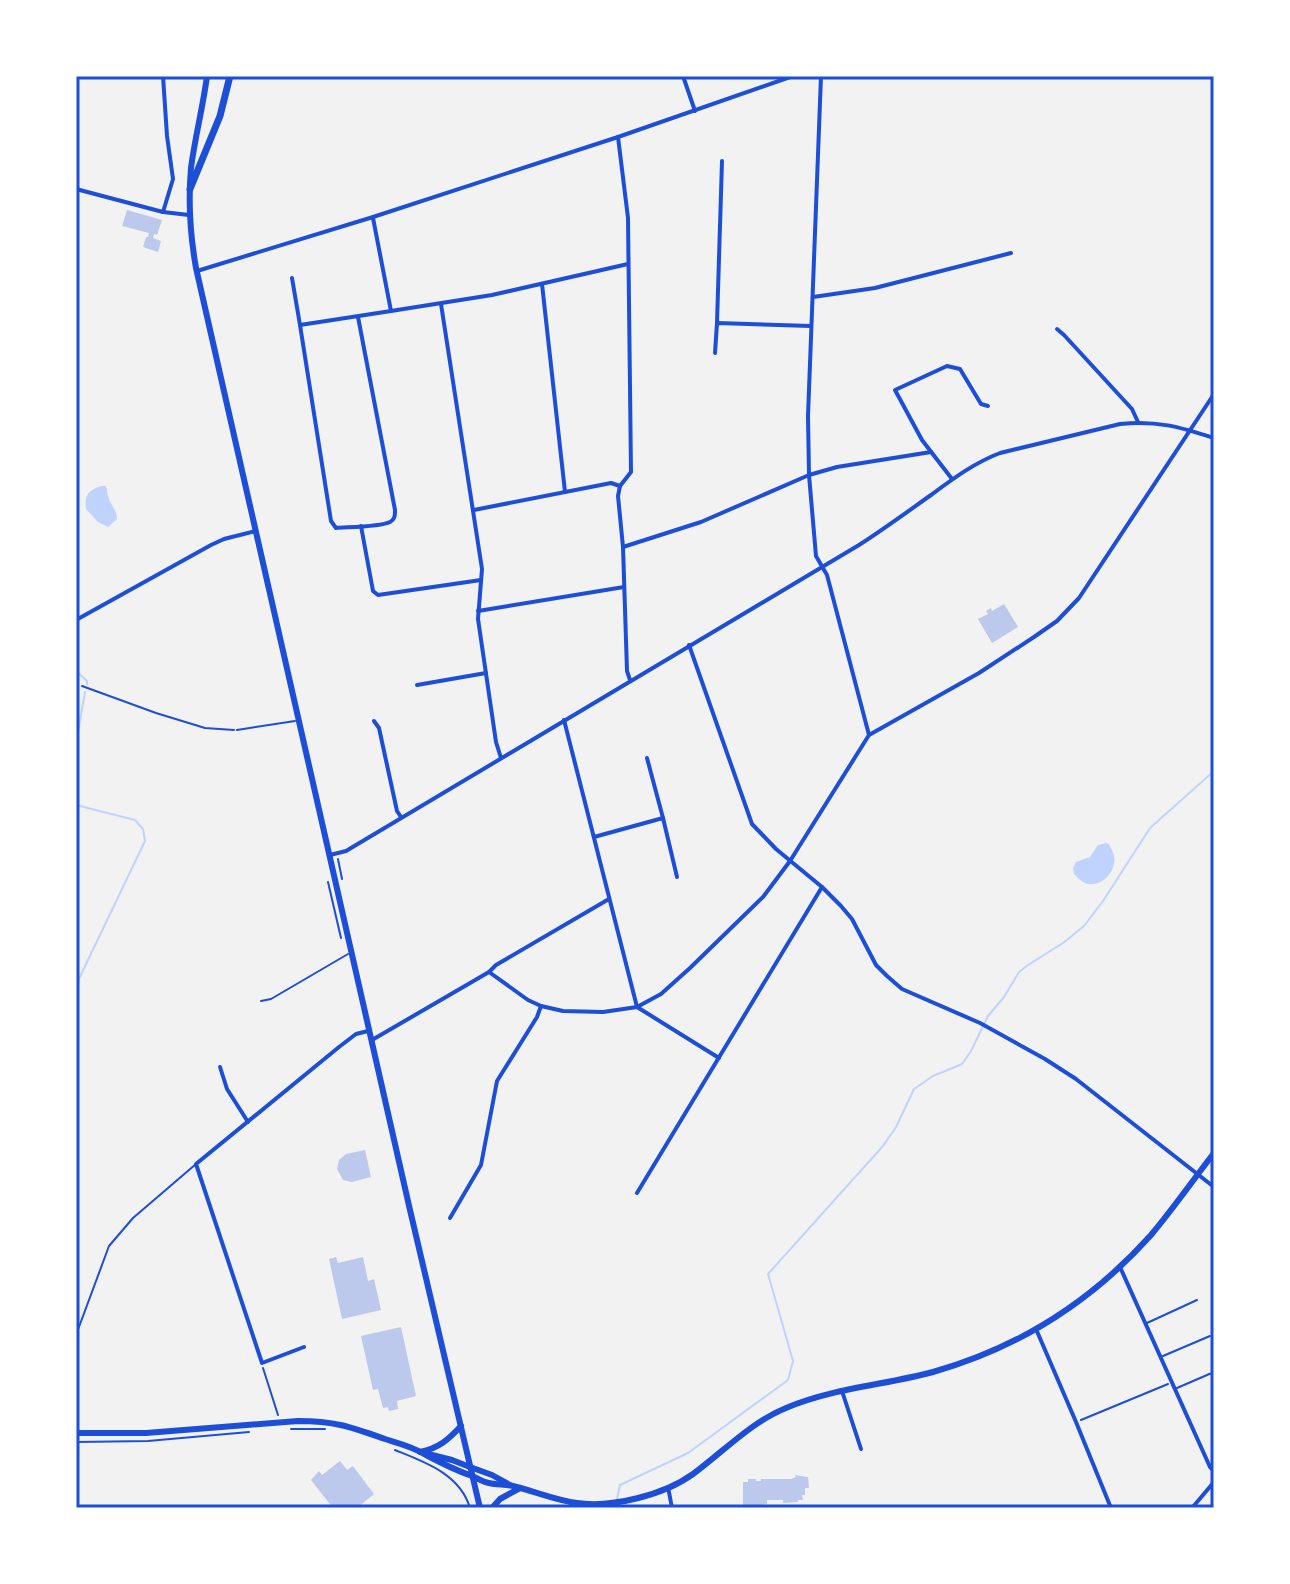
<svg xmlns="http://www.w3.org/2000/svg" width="1290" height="1584" font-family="'DM Sans',sans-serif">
<rect width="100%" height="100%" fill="#f2f2f2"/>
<!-- water -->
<g fill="#bfd3fe">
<path d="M101 486H106C107 490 107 493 108 496 110 505 117 509 117 519L108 527 98 522 86 509C84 495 89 490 101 486Z"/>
<path d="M1106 843 1109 844C1110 847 1114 853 1114 856 1117 872 1100 889 1085 883 1081 881 1077 877 1074 874L1073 868 1076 862 1090 857 1098 845Z"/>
</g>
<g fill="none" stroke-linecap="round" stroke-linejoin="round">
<!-- stream -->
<g stroke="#bfd3fe" stroke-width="2">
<path d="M76 671 87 681V684"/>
<path d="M76 743 85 692"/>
<path d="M76 805 135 820 143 829 145 841 76 985"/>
<path d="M617 1499 620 1485 688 1453 788 1380 793 1361 768 1274 883 1146 896 1127 914 1089 933 1076 962 1064 971 1051 988 1016 1004 997 1019 972 1028 965 1063 943 1084 926 1103 901 1150 828 1214 771"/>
</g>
</g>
<!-- building -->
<g fill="#bdc9ec">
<path d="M127 210 162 220 157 235 154 234 153 238 161 241 158 252 143 247 146 237H148L149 233 122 226Z"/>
<path d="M1004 604 1018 627 992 643 978 619 988 614 986 611 991 608 992 611Z"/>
<path d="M365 1150 371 1177 352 1182 343 1180 337 1169 339 1160 346 1154Z"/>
<path d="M336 1257 338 1263 363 1257 368 1281 374 1279 381 1310 342 1319 329 1259Z"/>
<path d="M401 1327 416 1396 397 1401 398 1409 389 1411 388 1407 383 1408 378 1389 373 1390 361 1336Z"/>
<path d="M340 1461 347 1470 353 1466 374 1494 357 1508H333L311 1480 319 1471 322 1475Z"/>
<path d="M795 1475 808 1477 809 1488H805V1495H802L803 1500H798V1502L783 1503V1500H767V1504L762 1505V1507H747V1505H743V1482H748V1479H756V1481H761V1479H791L796 1477Z"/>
</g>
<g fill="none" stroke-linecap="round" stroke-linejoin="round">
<!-- path -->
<g stroke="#1d4ed8" stroke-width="2">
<path d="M82 686 156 713 205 728 234 730"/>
<path d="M338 859 342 879"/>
<path d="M328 882 341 938"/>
<path d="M263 1368 278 1415"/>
<path d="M1081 1420 1168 1384"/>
<path d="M291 1429H325"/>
<path d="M76 1442 148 1441 249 1432"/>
<path d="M395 1450C425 1462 460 1474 470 1508"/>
</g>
<!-- service -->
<g stroke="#1d4ed8" stroke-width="2">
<path d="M237 730 295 721"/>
<path d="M261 1001 271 999 348 954"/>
<path d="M1147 1323 1197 1300"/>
<path d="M76 1335 109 1246 133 1218 196 1164"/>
<path d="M1163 1356 1210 1336"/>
<path d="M1177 1388 1214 1372"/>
</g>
<!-- minor -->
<g stroke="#1d4ed8" stroke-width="4">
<path d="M683 76 695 111"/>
<path d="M821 76 808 416 809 475 816 556 827 575 869 735"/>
<path d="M618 137 628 218 631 472 620 486 618 496 623 547 627 671 630 680"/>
<path d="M76 189 163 212 189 215"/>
<path d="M163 212 173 179 167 136 163 76"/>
<path d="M373 218 391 311 492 295 628 264"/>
<path d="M197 271 373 217 618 137 793 76"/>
<path d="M292 278 300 325 391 311"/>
<path d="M542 284 565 492"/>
<path d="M813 297 875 288 1011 253"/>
<path d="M441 304 482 569 478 619 496 742 501 758"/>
<path d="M717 323 722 161"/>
<path d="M300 325 331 521 336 528C348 527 380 527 390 522 395 519 395 516 395 510L358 317"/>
<path d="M1057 329 1064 335 1132 409 1138 422"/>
<path d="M715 353 717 323 811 326"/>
<path d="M952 479 922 440 895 390 947 366 960 369 981 404 988 406"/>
<path d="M474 510 611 483 620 486"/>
<path d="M361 526 373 591 378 595 481 580"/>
<path d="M623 547 701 522 809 475 837 467 931 452"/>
<path d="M478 611 624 587"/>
<path d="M76 620 211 545 224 539 256 531"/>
<path d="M689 645 752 824 776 849 822 887 841 906 852 919 876 965 887 976 902 989 980 1023 1045 1059 1076 1079 1214 1187"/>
<path d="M417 685 486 673"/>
<path d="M564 720 637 1007 719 1058"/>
<path d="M374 721 379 728 397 811 401 817"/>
<path d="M647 758 663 818"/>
<path d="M594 837 663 818 677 877"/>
<path d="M330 855 346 851 859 545C884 529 907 512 931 495 954 478 974 463 1000 453L1120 424C1156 420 1180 427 1214 438"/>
<path d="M489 972 496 965 609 899"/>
<path d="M372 1040 489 972 528 1000 541 1006 563 1011 603 1012 637 1007 661 994 690 968 763 897 790 861 869 735 979 673 1034 637 1057 621 1079 598 1214 394"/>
<path d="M220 1067 227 1089 248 1122"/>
<path d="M637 1193 822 887"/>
<path d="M450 1218 481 1165 497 1081 537 1017 541 1006"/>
<path d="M1120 1267 1210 1467 1214 1471"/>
<path d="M1036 1329 1076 1422 1111 1508"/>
<path d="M304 1347 262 1363 196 1164 339 1047 356 1034 368 1031"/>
<path d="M842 1391 861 1449"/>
<path d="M668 1487 672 1508"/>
<path d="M1192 1508 1214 1482"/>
</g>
<!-- secondary -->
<g stroke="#1d4ed8" stroke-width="6">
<path d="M470 1467 492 1475 510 1485"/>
<path d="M472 1476C477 1478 483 1482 489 1483 497 1485 505 1484 513 1486 534 1491 555 1500 577 1503 612 1508 664 1495 693 1474 723 1452 751 1422 786 1408 833 1388 885 1385 933 1372 1018 1348 1092 1301 1151 1235 1173 1209 1193 1180 1214 1153"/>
</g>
<!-- primary -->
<g stroke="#1d4ed8" stroke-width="6">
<path d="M207 76C203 107 195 137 191 168 188 202 190 234 196 268L410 1210 480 1508"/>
<path d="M76 1433H146L298 1421C335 1421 351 1427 385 1439 398 1443 414 1447 426 1455 441 1463 455 1470 472 1476"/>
<path d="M420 1452C439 1448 448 1440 461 1426"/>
<path d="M428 1454 452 1460 470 1467"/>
<path d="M492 1508 500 1499 520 1488"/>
</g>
<!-- trunk -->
<path stroke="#1d4ed8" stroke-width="7" d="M190 189 220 116 230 76"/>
</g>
<!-- border -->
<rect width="1290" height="1584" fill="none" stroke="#ffffff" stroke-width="156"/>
<rect x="78" y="78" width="1134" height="1428" fill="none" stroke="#1d4ed8" stroke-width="3"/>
</svg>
